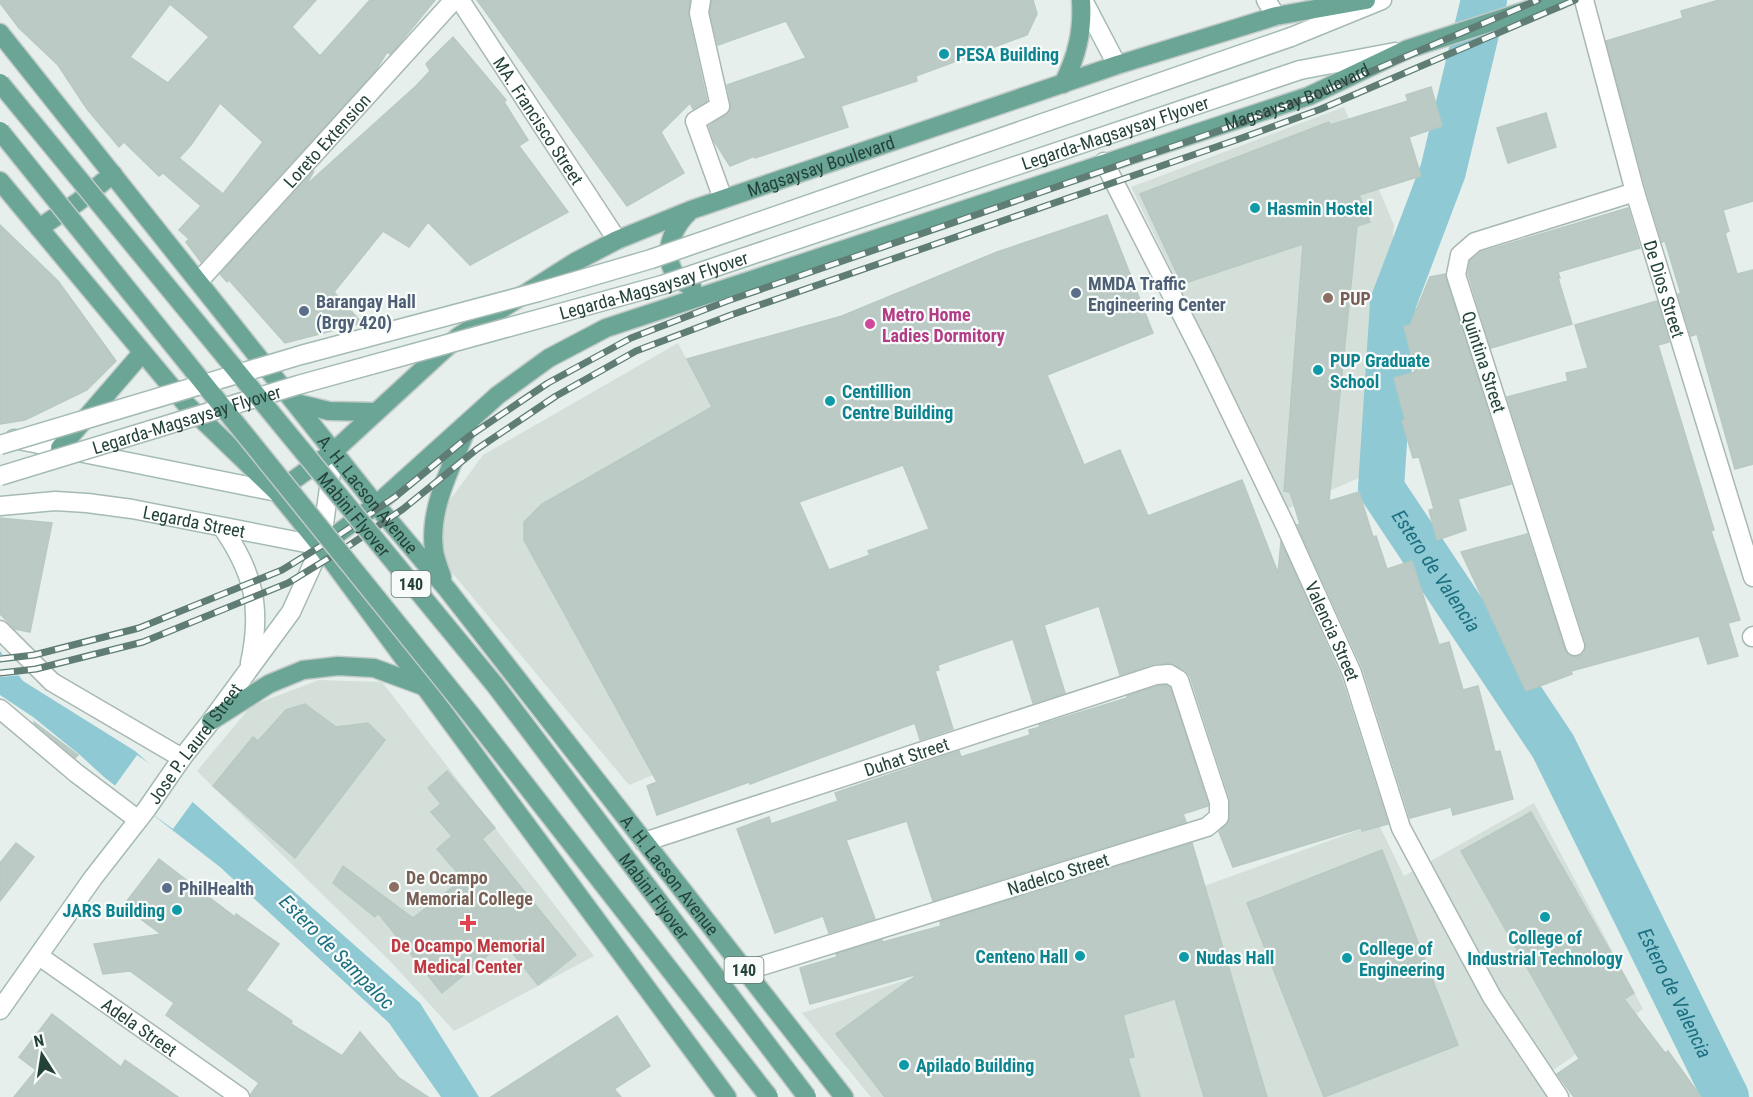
<svg xmlns="http://www.w3.org/2000/svg" width="1753" height="1097" font-family="'Roboto Condensed',sans-serif">
<rect width="100%" height="100%" fill="#e6efeb"/>
<!-- built -->
<g fill="#d4dfda">
<path d="M1344 107 1394 225 1373 472 1287 509 1131 187Z"/>
<path d="M678 343 774 526 653 775 629 785 439 557 447 504 483 455Z"/>
<path d="M319 680 382 682 594 956 454 1031 392 963 197 771 251 706Z"/>
<path d="M1534 803 1643 1009 1537 1081 1549 1097H871L802 1013 1204 886 1378 823 1404 876Z"/>
</g>
<!-- water -->
<path fill="#8ec9d4" d="M0 651 23 681 135 751 420 1003 479 1097H441L389 1023 220 867 104 777 80 755 33 717 0 695Z"/>
<!-- pier -->
<g fill="#e6efeb">
<path d="M6 654 22 675 0 677V655Z"/>
<path d="M137 755 169 777 194 800 173 829 114 787Z"/>
</g>
<g fill="none" stroke-linecap="round" stroke-linejoin="round">
<!-- river -->
<path stroke="#8ec9d4" stroke-width="46" id="s1" d="M1484 0 1443 171 1393 303 1381 488 1553 746 1726 1097"/>
</g>
<!-- building -->
<g fill="#bbcac4" stroke="#b8c9c2" stroke-width="1.5" fill-rule="evenodd">
<path d="M0 0H316L292 27 320 56 370 0H435L399 44 390 54 387 52 376 70 201 262 186 242 189 239 179 230 201 206 163 173 159 176 124 142 119 147 87 109 58 65 19 28 0 3ZM170 4 209 37 168 83 130 57ZM220 103 263 142 223 194 179 158 191 145Z"/>
<path d="M477 0H690L688 15 707 101 693 109 690 103 661 132 684 173 627 206Z"/>
<path d="M712 0H1033L1037 14 1027 35 916 76 917 81 841 106 848 127 755 158V156L730 166 714 141 709 126 730 111 731 104 727 85 806 58 786 21 718 45 710 13Z"/>
<path d="M1719 0H1753V201L1723 210 1729 231 1725 233 1737 274 1753 270V464L1735 469 1697 334 1691 336 1678 294H1681L1665 241 1662 242 1646 189 1606 41 1683 18 1681 11Z"/>
<path d="M453 37 506 100 504 102 528 140 519 146 568 212 470 265 428 222 409 247 383 231 334 292 362 323 285 343 229 280 227 282 220 274 314 171 305 186 416 86 430 71 426 64Z"/>
<path d="M1431 87 1442 126 1409 137 1421 176 1359 195 1370 222 1357 226 1329 501 1359 492 1373 537 1376 536 1387 569 1412 561 1439 645 1449 642 1463 690 1478 686 1495 752 1500 751 1513 799 1453 815 1451 807 1410 818 1363 669 1297 525 1300 524 1290 492 1284 491 1303 244 1182 284 1140 194 1329 122 1330 125 1408 101 1406 95Z"/>
<path d="M1546 113 1556 147 1508 163 1497 128Z"/>
<path d="M1628 208 1640 248 1558 272 1560 278H1558L1572 324 1491 348 1468 274 1470 261 1481 252Z"/>
<path d="M1107 215 1153 333 1047 375 1084 465 1120 450 1148 516 1242 480 1278 573 1281 542 1341 677 1388 824 1362 831 1361 828 1233 867 1219 832 1229 821 1230 799 1190 676 1185 670 1168 663 1153 664 1120 675 1099 606 1044 625 1065 693 1033 703 1013 639 938 665 939 670 935 671 953 729 920 740 915 723 750 784 749 782 657 815 647 786 657 782 524 540V522L542 504 712 407 687 359 842 316 997 252ZM903 465 929 529 868 551 870 555 829 570 799 502Z"/>
<path d="M0 225 58 281 116 361 87 390 25 420 0 424Z"/>
<path d="M1445 274 1511 484 1458 499 1466 530 1437 540 1429 510 1434 509 1419 457 1413 458 1402 421 1405 420 1394 378 1415 372 1404 326 1410 325 1430 277Z"/>
<path d="M1657 301 1669 342 1658 345 1714 530 1711 531 1740 620 1728 623 1738 656 1708 664 1699 636 1571 671 1572 674 1526 691 1461 552 1527 534 1565 650 1568 655 1578 657 1584 653 1586 643 1507 397 1568 381 1566 373 1588 368 1575 325Z"/>
<path d="M0 518 52 523 30 632 15 629 0 614Z"/>
<path d="M1166 685 1170 687 1208 804V806L1183 814 1186 822 933 901 907 821 846 840 875 919 829 933 823 916 775 933 737 829 769 817 771 824 838 801 835 793 959 751 961 757 1030 735 1029 730 1040 727 1039 725 1127 698V696L1158 686Z"/>
<path d="M305 704 336 727 368 723 385 740 295 858 213 786 253 737 258 741 286 710Z"/>
<path d="M34 722 78 755 75 758 34 723Z"/>
<path d="M447 771 495 828 482 839 576 955 538 985 504 942 442 993 378 913 375 917 333 883 343 866 413 918 463 879 437 849 452 836 431 812 441 804 428 788Z"/>
<path d="M1531 812 1634 993 1624 999 1665 1053 1668 1051 1701 1097H1574L1557 1074 1579 1059 1461 851Z"/>
<path d="M16 843 34 857 0 901V863Z"/>
<path d="M1192 843 1267 1097H1204L1175 999 1123 1015 1134 1057 1128 1058 1140 1097H885L836 1034 918 974 810 1004 800 968 837 957 836 954 882 940 883 942 941 926 940 922Z"/>
<path d="M1382 850 1458 1045 1324 1097 1247 903Z"/>
<path d="M159 859 235 917 236 914 279 944 246 990 292 1021 291 1024 342 1056 360 1032 399 1078 428 1097H251V1094L259 1083 166 1015 174 1003 130 971 103 974 94 944 161 934 123 906Z"/>
<path d="M52 1014 121 1067 125 1060 178 1097H14L36 1070 19 1057Z"/>
<path d="M617 1016 650 1066 614 1089 621 1097H491Z"/>
</g>
<g fill="none" stroke-linecap="round" stroke-linejoin="round">
<!-- street casing -->
<g stroke="#a8b8b2" stroke-width="21">
<g id="street">
<path id="s2" d="M460 0 617 240"/>
<path d="M701 0 699 13 720 106 695 121 723 199"/>
<path d="M1266 0 1276 16"/>
<path id="s3" d="M1584 0 1635 192 1753 577"/>
<path id="s4" d="M1104 162 1203 356 1285 525 1352 673 1401 828 1492 997 1559 1097"/>
<path id="s5" d="M199 281 454 0"/>
<path d="M0 630 52 682 182 758"/>
<path d="M1752 637 1753 636"/>
<path d="M1575 646 1456 275 1460 255 1475 242 1635 192"/>
<path d="M0 709 76 773 137 819"/>
<path id="s6" d="M644 842 1156 675 1169 674 1179 680 1219 802V817L1207 827 745 971"/>
<path id="s7" d="M39 956 240 1097"/>
</g>
</g>
<!-- secondary casing -->
<g stroke="#a4bbb3" stroke-width="21">
<g id="secondary">
<path d="M1083 0 1117 65"/>
<path d="M1291 37 1382 0"/>
<path d="M1300 70 1395 52"/>
<path d="M14 439 277 492"/>
<path id="s8" d="M0 506 55 501 87 503 132 509 321 546"/>
<path d="M222 527C254 573 262 608 250 663"/>
<path id="s9" d="M0 1010 93 878 146 810 182 758 211 721 291 612 321 546 334 451"/>
</g>
</g>
<!-- primary casing -->
<g stroke="#c2cac8" stroke-width="21">
<g id="primary">
<path id="s10" d="M0 33 376 505 447 589 844 1097"/>
<path d="M1063 84C1077 56 1083 31 1081 0"/>
<path d="M0 181 185 403 277 492 321 546 727 1097"/>
<path d="M688 213C666 234 658 272 692 287"/>
<path d="M39 228 78 202 113 174"/>
<path d="M296 403 329 411 376 412"/>
<path d="M60 448 142 353"/>
<path id="s11" d="M277 492 334 451 459 336 575 262 617 240 691 210 1117 65 1276 16 1366 0"/>
<path id="s12" d="M321 546 376 505 498 395 549 358 606 328 1309 96 1408 49 1559 0"/>
<path d="M442 577C439 568 435 559 434 550 428 507 454 462 469 423"/>
<path d="M211 721 269 684 303 670 338 666 374 668 423 686"/>
</g>
</g>
<!-- street -->
<use href="#street" stroke="#fff" stroke-width="18"/>
<!-- secondary -->
<use href="#secondary" stroke="#fff" stroke-width="18"/>
<!-- primary -->
<use href="#primary" stroke="#6aa596" stroke-width="18"/>
<!-- rail casing -->
<g stroke="#5f7d75" stroke-width="7">
<g id="rail">
<path d="M0 659 34 655 139 628 282 570 339 535 395 497 468 437 548 383 631 338 727 301 1235 125 1316 95 1538 0"/>
<path d="M0 673 36 669 143 642 288 583 347 547 403 509 477 449 556 396 636 351 731 315 1239 139 1321 109 1575 0"/>
</g>
</g>
<!-- rail -->
<use href="#rail" stroke="#f7fbf9" stroke-width="4.5" stroke-dasharray="14" stroke-linecap="butt"/>
<!-- secondary-bridge casing -->
<g stroke="#a4bbb3" stroke-width="21" stroke-linecap="butt">
<g id="secondary-bridge">
<path d="M0 445 301 355 538 292 651 259 1291 37"/>
<path id="s13" d="M0 476 298 385 662 285 1300 70"/>
</g>
</g>
<!-- primary-bridge casing -->
<g stroke="#c2cac8" stroke-width="21" stroke-linecap="butt">
<g id="primary-bridge">
<path id="s14" d="M0 83 495 685 807 1097"/>
<path d="M0 131 472 716 769 1097"/>
</g>
</g>
<!-- secondary-bridge -->
<use href="#secondary-bridge" stroke="#fff" stroke-width="18"/>
<!-- primary-bridge -->
<use href="#primary-bridge" stroke="#6aa596" stroke-width="18"/>
</g>
<!-- markers -->
<g fill="#0f9aa8" stroke="#f7fbf9" stroke-width="2">
<circle cx="944" cy="54" r="6"/>
<circle cx="1255" cy="208" r="6"/>
<circle cx="1318" cy="370" r="6"/>
<circle cx="830" cy="401" r="6"/>
<circle cx="177" cy="910" r="6"/>
<circle cx="1545" cy="917" r="6"/>
<circle cx="1080" cy="956" r="6"/>
<circle cx="1184" cy="957" r="6"/>
<circle cx="1347" cy="958" r="6"/>
<circle cx="904" cy="1065" r="6"/>
</g>
<g fill="#5c6f8a" stroke="#f7fbf9" stroke-width="2">
<circle cx="1076" cy="293" r="6"/>
<circle cx="304" cy="311" r="6"/>
<circle cx="167" cy="888" r="6"/>
</g>
<g fill="#8d6e63" stroke="#f7fbf9" stroke-width="2">
<circle cx="1328" cy="298" r="6"/>
<circle cx="394" cy="887" r="6"/>
</g>
<circle fill="#d1479c" stroke="#f7fbf9" stroke-width="2" cx="870" cy="324" r="6"/>
<path fill="#e0444e" stroke="#f7fbf9" stroke-width="2" d="M465 914h6v6h6v6h-6v6h-6v-6h-6v-6h6z"/>
<g text-anchor="middle" dominant-baseline="central" stroke-width="4.5" stroke-linejoin="round" paint-order="stroke">
<!-- shield labels -->
<g fill="#f7fbf9" stroke="#637a73" stroke-width="1.5">
<rect x="391.5" y="571" width="39" height="26" rx="4.5"/>
<rect x="724.5" y="957" width="39" height="26" rx="4.5"/>
</g>
<g font-size="16" font-weight="bold" fill="#24423a">
<text x="411" y="584">140</text>
<text x="744" y="970">140</text>
</g>
<!-- culture labels -->
<g font-size="18" font-weight="bold" fill="#0d838f" stroke="#f7fbf9" text-anchor="start">
<text x="956" y="54">PESA Building</text>
<text x="1267" y="208">Hasmin Hostel</text>
<text x="1330" y="360">PUP Graduate<tspan x="1330" dy="21">School</tspan></text>
<text x="842" y="391">Centillion<tspan x="842" dy="21">Centre Building</tspan></text>
<text x="165" y="910" text-anchor="end">JARS Building</text>
<text x="1545" y="937" text-anchor="middle">College of<tspan x="1545" dy="21">Industrial Technology</tspan></text>
<text x="1359" y="948">College of<tspan x="1359" dy="21">Engineering</tspan></text>
<text x="1068" y="956" text-anchor="end">Centeno Hall</text>
<text x="1196" y="957">Nudas Hall</text>
<text x="916" y="1065">Apilado Building</text>
</g>
<!-- street labels -->
<g font-size="18" fill="#24423a" stroke="#f7fbf9">
<text stroke="none"><textPath href="#s12" startOffset="1089">Magsaysay Boulevard</textPath></text>
<text stroke="none"><textPath href="#s2" startOffset="144">MA. Francisco Street</textPath></text>
<text stroke="none"><textPath href="#s13" startOffset="1167">Legarda-Magsaysay Flyover</textPath></text>
<text stroke="none"><textPath href="#s5" startOffset="190">Loreto Extension</textPath></text>
<text stroke="none"><textPath href="#s11" startOffset="642">Magsaysay Boulevard</textPath></text>
<text stroke="none"><textPath href="#s13" startOffset="681">Legarda-Magsaysay Flyover</textPath></text>
<text stroke="none"><textPath href="#s3" startOffset="300">De Dios Street</textPath></text>
<text transform="translate(1484 362) rotate(72)">Quintina Street</text>
<text stroke="none"><textPath href="#s13" startOffset="195">Legarda-Magsaysay Flyover</textPath></text>
<text stroke="none"><textPath href="#s10" startOffset="590">A. H. Lacson Avenue</textPath></text>
<text stroke="none"><textPath href="#s14" startOffset="558">Mabini Flyover</textPath></text>
<text stroke="none"><textPath href="#s8" startOffset="196">Legarda Street</textPath></text>
<text stroke="none"><textPath href="#s4" startOffset="522">Valencia Street</textPath></text>
<text stroke="none"><textPath href="#s9" startOffset="330">Jose P. Laurel Street</textPath></text>
<text stroke="none"><textPath href="#s6" startOffset="276">Duhat Street</textPath></text>
<text stroke="none"><textPath href="#s10" startOffset="1076">A. H. Lacson Avenue</textPath></text>
<text transform="translate(1058 874) rotate(-17)">Nadelco Street</text>
<text stroke="none"><textPath href="#s14" startOffset="1044">Mabini Flyover</textPath></text>
<text stroke="none"><textPath href="#s7" startOffset="123">Adela Street</textPath></text>
</g>
<!-- service labels -->
<g font-size="18" font-weight="bold" fill="#4e5e75" stroke="#f7fbf9" text-anchor="start">
<text x="1088" y="283">MMDA Traffic<tspan x="1088" dy="21">Engineering Center</tspan></text>
<text x="316" y="301">Barangay Hall<tspan x="316" dy="21">(Brgy 420)</tspan></text>
<text x="179" y="888">PhilHealth</text>
</g>
<!-- education labels -->
<g font-size="18" font-weight="bold" fill="#785e54" stroke="#f7fbf9" text-anchor="start">
<text x="1340" y="298">PUP</text>
<text x="406" y="877">De Ocampo<tspan x="406" dy="21">Memorial College</tspan></text>
</g>
<!-- hotel labels -->
<g font-size="18" font-weight="bold" fill="#b23c85" stroke="#f7fbf9" text-anchor="start">
<text x="882" y="314">Metro Home<tspan x="882" dy="21">Ladies Dormitory</tspan></text>
</g>
<!-- health labels -->
<g font-size="18" font-weight="bold" fill="#be3a42" stroke="#f7fbf9">
<text x="468" y="945">De Ocampo Memorial<tspan x="468" dy="21">Medical Center</tspan></text>
</g>
<!-- water labels -->
<g font-size="20" font-style="italic" fill="#1c6f80" stroke="#f7fbf9">
<text stroke="none"><textPath href="#s1" startOffset="602">Estero de Valencia</textPath></text>
<text transform="translate(337 952) rotate(45)">Estero de Sampaloc</text>
<text stroke="none"><textPath href="#s1" startOffset="1088">Estero de Valencia</textPath></text>
</g>
</g>
<!-- north arrow -->
<g transform="translate(42 1055) rotate(348)" stroke="#f7fbf9" stroke-width="4.5" paint-order="stroke">
<path d="M0-4.5L10 22L0 15L-10 22Z" fill="#24423a"/>
<text y="-9" font-size="16" font-weight="bold" text-anchor="middle" fill="#24423a">N</text>
</g>
</svg>
